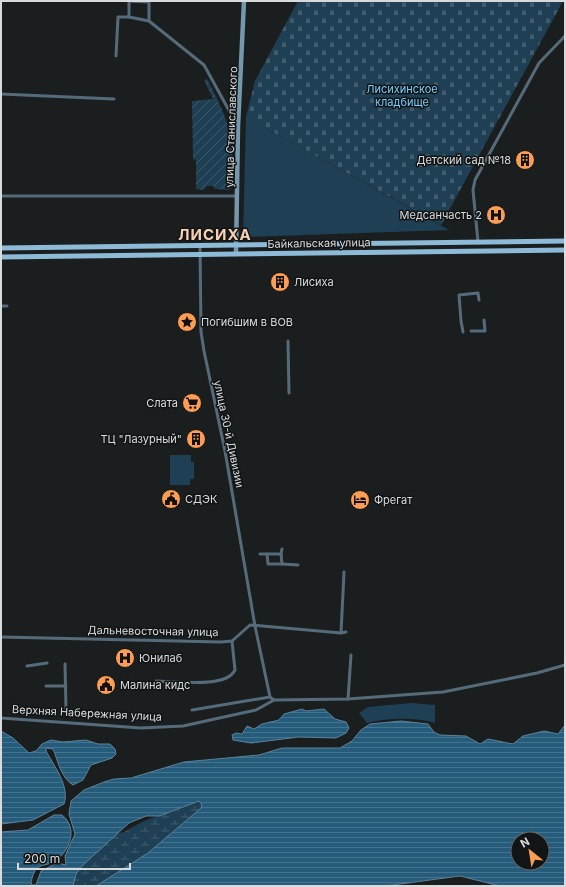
<svg xmlns="http://www.w3.org/2000/svg" width="566" height="887" font-family="Inter,sans-serif">
<defs>
<pattern id="wetland-marsh" width="20" height="14" patternUnits="userSpaceOnUse"><rect width="20" height="14" fill="#1f4054"/><path d="M1 5h8M5 5V1M11 12h8M15 12V8" fill="none" stroke="#3f5b6c"/></pattern>
<pattern id="cemetery-stones" width="16" height="16" patternUnits="userSpaceOnUse"><rect width="16" height="16" fill="#1f4054"/><path d="M2 7V4a2 2 0 0 1 4 0v3zM10 15v-3a2 2 0 0 1 4 0v3z" fill="#3f5b6c"/></pattern>
<pattern id="garden-furrows" width="10" height="10" patternUnits="userSpaceOnUse"><rect width="10" height="10" fill="#1f4054"/><path d="M-1 1l2-2M0 10L10 0M9 11l2-2" fill="none" stroke="#3f5b6c"/></pattern>
<pattern id="water-rules" width="6" height="5" patternUnits="userSpaceOnUse"><rect width="6" height="5" fill="#265c7b"/><path d="M0 2.5h6" fill="none" stroke="#45738d"/></pattern>
</defs>
<rect width="100%" height="100%" fill="#1b1e1f"/>
<!-- green -->
<g fill="#1f4054">
<path d="M246 117 449 230 243 237Z"/>
<path d="M170 455H191V462H194V479H190V485H170Z"/>
<path d="M411 703 435 705V723C415 717 387 718 367 723L359 713 368 707Z"/>
</g>
<!-- wetland -->
<path fill="url(#wetland-marsh)" d="M199 801 202 805 201 808 148 853 96 886H73L76 874 83 865 116 834 124 832 144 821Z"/>
<!-- cemetery -->
<path fill="url(#cemetery-stones)" d="M298 1H563L441 225 246 117 255 81Z"/>
<!-- garden -->
<path fill="url(#garden-furrows)" d="M207 79C226 115 233 131 233 173 233 179 234 186 229 190L215 189 213 186H207L203 190 196 189V160L193 159 192 101 213 99 204 80Z"/>
<!-- water -->
<g fill="url(#water-rules)" stroke="#5c8298" fill-rule="evenodd">
<path d="M302 709 306 711 324 709 335 719 346 722 349 728 346 733 336 738 299 737 251 743 233 740 232 735 236 733 242 734 247 726 254 729 262 724 279 720 284 714Z"/>
<path d="M401 721 428 724 434 732 440 735 466 736 480 744 488 739 513 744 523 736 544 731 558 734 565 725V886H500L460 876 385 886H96L148 853 201 808 202 805 199 801 159 816H146L129 823 83 865 76 874 73 886H1V832L28 830 54 815H62C78 828 71 850 55 861 50 865 42 864 37 868 34 871 32 878 31 882L32 885H36L41 871 57 863 66 865 65 856 75 834 69 814 71 801 84 790 104 782 114 779 131 778 184 762 259 755 282 748H340L352 741 361 730 370 724ZM518 839H542V863H518Z"/>
<path d="M1 731 13 738 29 753 36 751 42 744 51 740 63 742 86 740 98 744H110L115 749 116 754 112 758 91 765 83 780 73 785C61 778 58 761 53 749L46 748V751C54 766 70 786 64 804L33 820 1 824Z"/>
</g>
<g fill="none" stroke-linecap="round" stroke-linejoin="round">
<!-- minor -->
<g stroke="#556b79" stroke-width="3">
<path d="M129 1 149 2V21L204 65 237 125"/>
<path d="M129 17 149 21"/>
<path d="M116 56 118 17H129V1"/>
<path d="M1 94 114 99"/>
<path d="M1 196H237"/>
<path d="M478 242 473 190 475 180 539 63 565 36"/>
<path d="M200 245 201 332 204 351 225 451 255 626 270 697 274 700"/>
<path d="M1 306H7"/>
<path d="M471 331H485L484 320"/>
<path d="M463 332 461 321 459 295 478 293 479 300"/>
<path d="M288 341 289 393"/>
<path d="M260 554H281L282 549"/>
<path d="M267 554 268 564H282L281 554"/>
<path d="M282 564 298 565"/>
<path d="M341 633 344 572"/>
<path d="M1 637 221 642 232 641 250 625 341 633 346 632"/>
<path d="M65 664 66 710"/>
<path d="M27 666 47 663"/>
<path d="M156 681C174 681 226 689 235 670L232 641"/>
<path d="M46 686H66"/>
<path d="M348 699 351 655"/>
<path d="M192 710 270 697"/>
<path d="M1 718 141 728 183 726 256 710 274 700 348 699 443 692 537 673 565 665"/>
</g>
<!-- secondary -->
<path stroke="#7498ae" stroke-width="4.5" d="M236 254 238 127 244 1"/>
<!-- primary -->
<g stroke="#8cbad7" stroke-width="5">
<path d="M1 248 565 241"/>
<path d="M1 257 565 250"/>
</g>
</g>
<!-- icons -->
<defs>
<g id="building-disc" transform="scale(1)"><circle r="9.5" fill="#fc9d53" stroke="#121516"/><path d="M-4-6H4V6H1V3H-1V6H-4ZM-2.5-4.3h1.7v1.8h-1.7ZM.8-4.3h1.7v1.8H.8ZM-2.5-1h1.7V.8h-1.7ZM.8-1h1.7V.8H.8Z" fill="#111"/></g>
<g id="hospital-disc" transform="scale(1)"><circle r="9.5" fill="#fc9d53" stroke="#121516"/><path d="M-5-5h3v3.5h4V-5h3V5h-3V1.5h-4V5h-3Z" fill="#111"/></g>
<g id="sight-disc" transform="scale(1)"><circle r="9.5" fill="#fc9d53" stroke="#121516"/><path d="M0-6L1.8-2.2L6-1.7L2.9 1.2L3.7 5.4L0 3.3L-3.7 5.4L-2.9 1.2L-6-1.7L-1.8-2.2Z" fill="#111"/></g>
<g id="supermarket-disc" transform="scale(1)"><circle r="9.5" fill="#fc9d53" stroke="#121516"/><path d="M-6-5.5h2.5l.6 2H6L4.5 2H-2.5L-4.4-4H-6ZM-1.5 3.2a1.3 1.3 0 1 0 .1 0ZM3 3.2a1.3 1.3 0 1 0 .1 0Z" fill="#111"/></g>
<g id="civic-disc" transform="scale(1)"><circle r="9.5" fill="#fc9d53" stroke="#121516"/><path d="M-.6-6.5H3V-4.5H.6V-3L4-1V1h2V6H-6V1h2V-1L-.6-3ZM-1.2 2.5V6h2.4V2.5Z" fill="#111"/></g>
<g id="hotel-disc" transform="scale(1)"><circle r="9.5" fill="#fc9d53" stroke="#121516"/><path d="M-6-4.5h1.5V1H6V5H4.5V3h-9V5H-6ZM-4 0a1.8 1.8 0 1 1 3.6 0ZM.5 0V-2.5h3Q6-2.5 6 0Z" fill="#111"/></g>
</defs>
<g fill-rule="evenodd">
<use href="#building-disc" x="525" y="160"/>
<use href="#hospital-disc" x="496" y="215"/>
<use href="#building-disc" x="280" y="282"/>
<use href="#sight-disc" x="187" y="322"/>
<use href="#supermarket-disc" x="192" y="403"/>
<use href="#building-disc" x="196" y="439"/>
<use href="#civic-disc" x="171" y="499"/>
<use href="#hotel-disc" x="360" y="500"/>
<use href="#hospital-disc" x="125" y="658"/>
<use href="#civic-disc" x="106" y="685"/>
</g>
<g text-anchor="middle" dominant-baseline="central" stroke-width="3" stroke-linejoin="round" paint-order="stroke">
<!-- park labels -->
<g font-size="11" fill="#79cbfc" stroke="#121516">
<text x="402" y="89">Лисихинское<tspan x="402" dy="13">кладбище</tspan></text>
</g>
<!-- street labels -->
<g font-size="11" fill="#d9dadc" stroke="#121516">
<text transform="translate(231 127) rotate(-88)">улица Станиславского</text>
<text transform="translate(319 243) rotate(-1)">Байкальская улица</text>
<text transform="translate(229 434) rotate(78)">улица 30-й Дивизии</text>
<text transform="translate(153 631) rotate(1)">Дальневосточная улица</text>
<text transform="translate(87 713) rotate(3)">Верхняя Набережная улица</text>
</g>
<!-- poi labels -->
<g font-size="11" fill="#d9dadc" stroke="#121516" text-anchor="start">
<text x="511" y="160" text-anchor="end">Детский сад №18</text>
<text x="482" y="215" text-anchor="end">Медсанчасть 2</text>
<text x="294" y="282">Лисиха</text>
<text x="201" y="322">Погибшим в ВОВ</text>
<text x="178" y="403" text-anchor="end">Слата</text>
<text x="182" y="439" text-anchor="end">ТЦ "Лазурный"</text>
<text x="185" y="499">СДЭК</text>
<text x="374" y="500">Фрегат</text>
<text x="139" y="658">Юнилаб</text>
<text x="120" y="685">Малина кидс</text>
</g>
<!-- district labels -->
<g font-size="15" font-weight="bold" letter-spacing="1" fill="#fad0b4" stroke="#121516">
<text x="215" y="234">ЛИСИХА</text>
</g>
</g>
<!-- border -->
<rect width="566" height="887" fill="none" stroke="#d9dadc" stroke-width="4"/>
<!-- north arrow -->
<g transform="translate(530 851) rotate(330)"><circle r="19" fill="#121516" stroke="#626465"/>
<path d="M0-3L7 15L0 10L-7 15Z" fill="#fc9d53"/>
<text y="-6" font-size="11" font-weight="bold" text-anchor="middle" fill="#d9dadc">N</text>
</g>
<!-- scale -->
<path d="M18 863v6h112v-6" fill="none" stroke="#d9dadc" stroke-width="2"/>
<text x="24" y="863" font-size="12" fill="#d9dadc" stroke="#121516" stroke-width="3" paint-order="stroke">200 m</text>
</svg>
